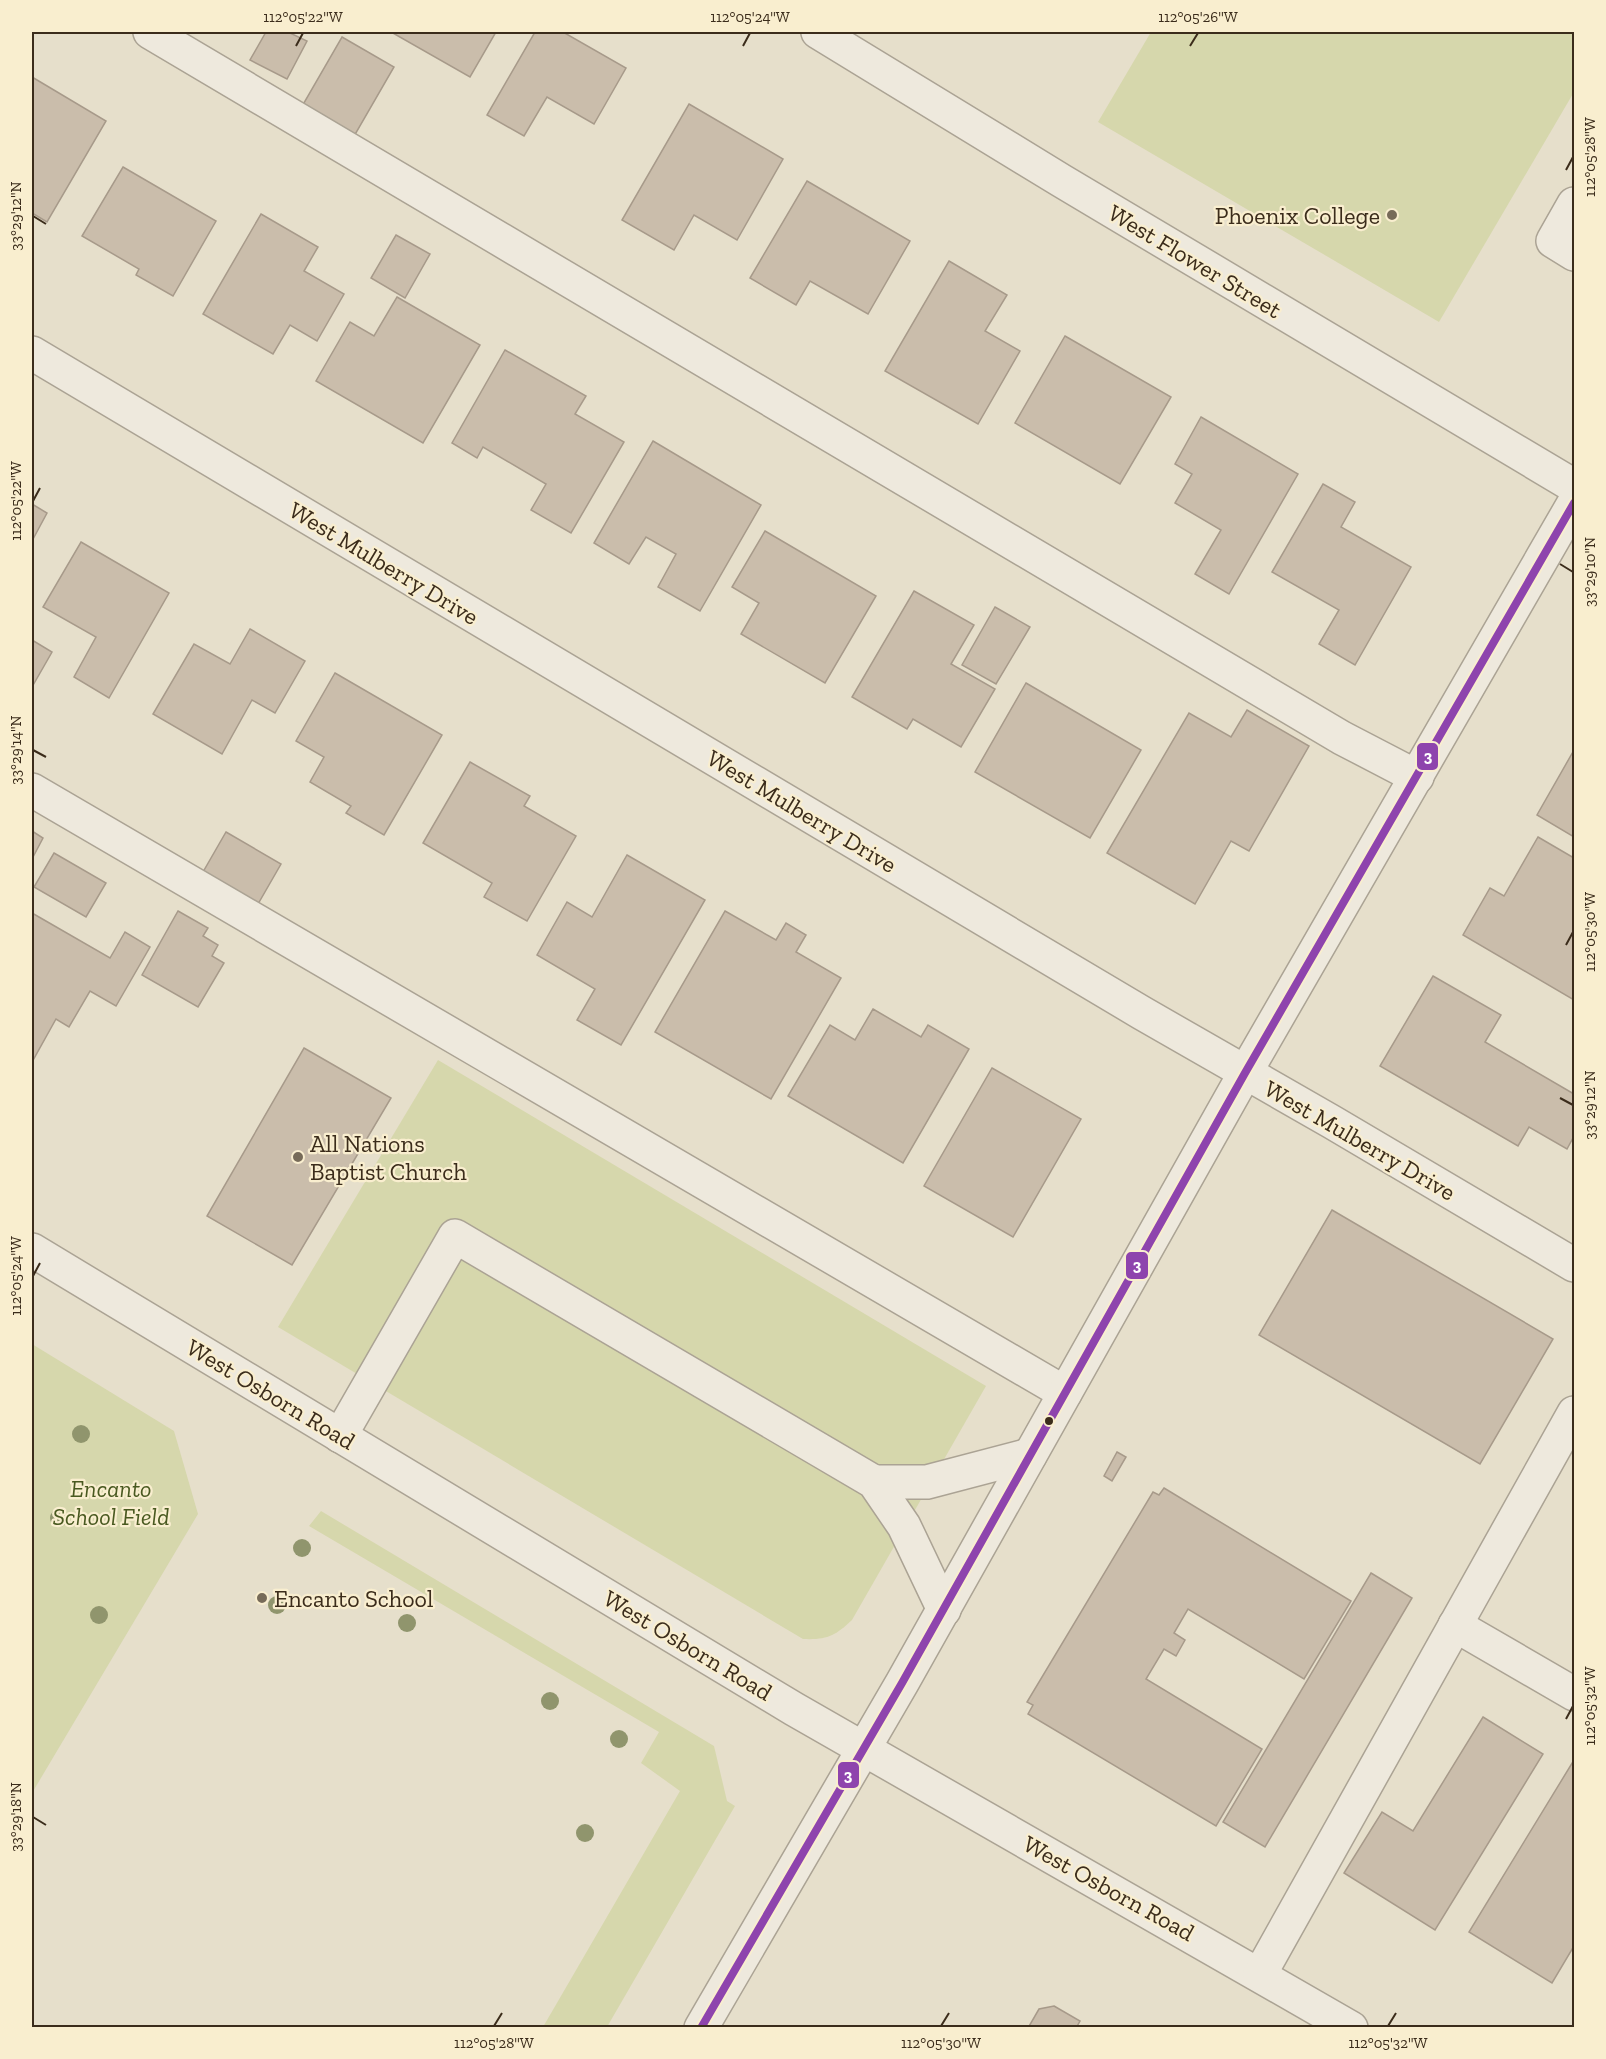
<svg xmlns="http://www.w3.org/2000/svg" width="1606" height="2059" font-family="'Zilla Slab',serif">
<rect width="100%" height="100%" fill="#e6dfcb"/>
<!-- green -->
<g fill="#d6d7ac">
<path d="M1151 32H1574V92L1439 322 1098 122Z"/>
<path d="M438 1060 986 1386 852 1620C835 1636 827 1640 803 1639L278 1327Z"/>
<path d="M32 1344 174 1431 198 1514 32 1793Z"/>
<path d="M321 1511 714 1746 727 1801 735 1806 607 2027H543L680 1791 641 1763 659 1732 309 1526Z"/>
</g>
<!-- building -->
<g fill="#cabdab" stroke="#a79a8a" stroke-width="1.5">
<path d="M266 32H288L307 41 287 79 250 60Z"/>
<path d="M391 32H496L470 77Z"/>
<path d="M535 32H563L626 68 594 124 547 97 524 136 487 115Z"/>
<path d="M342 37 394 67 353 138 301 108Z"/>
<path d="M32 77 106 121 47 222 32 213Z"/>
<path d="M689 104 783 159 737 240 694 215 674 250 622 220Z"/>
<path d="M123 167 216 221 173 296 136 275 139 269 82 236Z"/>
<path d="M807 181 910 241 868 314 810 281 796 305 750 278Z"/>
<path d="M261 214 318 247 304 271 344 294 317 341 290 325 273 354 203 314Z"/>
<path d="M396 235 430 254 405 298 371 278Z"/>
<path d="M949 261 1007 295 985 331 1020 351 978 424 885 371Z"/>
<path d="M397 297 480 345 423 443 316 381 350 322 374 336Z"/>
<path d="M1065 336 1171 397 1120 484 1015 423Z"/>
<path d="M505 350 586 396 575 414 624 442 571 533 531 510 546 484 483 447 477 458 452 443Z"/>
<path d="M1201 417 1298 474 1229 594 1195 574 1221 530 1175 503 1192 474 1175 464Z"/>
<path d="M653 441 761 505 700 611 658 587 676 554 646 537 629 564 594 543Z"/>
<path d="M1323 484 1355 502 1341 527 1411 567 1355 665 1319 644 1339 610 1272 572Z"/>
<path d="M32 504 47 513 32 541Z"/>
<path d="M765 531 876 596 825 683 741 634 759 603 732 587Z"/>
<path d="M81 542 169 593 109 698 74 677 96 637 43 607Z"/>
<path d="M914 591 974 625 951 664 995 689 961 747 913 719 907 729 852 697Z"/>
<path d="M995 607 1030 627 996 684 962 665Z"/>
<path d="M250 629 305 661 275 713 252 700 222 754 153 714 194 644 230 664Z"/>
<path d="M32 640 52 652 32 687Z"/>
<path d="M335 673 442 735 384 835 346 813 351 806 310 782 324 757 296 741Z"/>
<path d="M1026 683 1141 750 1090 838 975 772Z"/>
<path d="M1247 710 1309 746 1249 851 1231 841 1195 904 1107 853 1189 713 1231 737Z"/>
<path d="M1574 750V837L1537 815Z"/>
<path d="M470 762 530 796 524 806 576 836 527 921 484 897 492 883 423 843Z"/>
<path d="M32 831 43 838 32 859Z"/>
<path d="M226 832 281 864 258 904 203 872Z"/>
<path d="M1538 837 1574 858V1000L1463 935 1490 888 1504 896Z"/>
<path d="M54 853 106 883 86 917 34 887Z"/>
<path d="M627 855 705 900 621 1045 577 1020 595 989 537 955 567 902 592 917Z"/>
<path d="M178 911 208 928 203 936 218 945 212 956 224 963 198 1007 142 975Z"/>
<path d="M725 911 776 940 786 923 806 935 796 952 841 978 771 1099 655 1032Z"/>
<path d="M32 913 110 958 125 932 150 947 116 1006 90 991 69 1027 56 1019 32 1062Z"/>
<path d="M1433 976 1501 1015 1485 1042 1574 1094V1136L1567 1149 1529 1127 1518 1146 1380 1066Z"/>
<path d="M873 1009 921 1037 928 1025 969 1049 903 1163 788 1096 830 1025 855 1040Z"/>
<path d="M304 1048 391 1098 292 1265 207 1216Z"/>
<path d="M992 1068 1081 1119 1013 1237 924 1186Z"/>
<path d="M1332 1210 1553 1339 1480 1464 1259 1335Z"/>
<path d="M1117 1452 1126 1457 1112 1481 1104 1476Z"/>
<path d="M1164 1488 1351 1601 1304 1679 1188 1609 1174 1633 1185 1640 1176 1656 1164 1649 1146 1679 1262 1749 1216 1826 1028 1714 1033 1705 1027 1702 1153 1492 1159 1495Z"/>
<path d="M1371 1573 1412 1598 1265 1847 1223 1822Z"/>
<path d="M1483 1717 1543 1754 1435 1930 1344 1873 1382 1812 1413 1831Z"/>
<path d="M1574 1760V1946L1552 1983 1469 1932Z"/>
<path d="M1054 2006 1080 2021 1076 2028H1028L1039 2009Z"/>
</g>
<g fill="none" stroke-linecap="round" stroke-linejoin="round">
<!-- minor casing -->
<g stroke="#aba394" stroke-width="36">
<g id="minor">
<path d="M150 32 1342 738 1417 777"/>
<path d="M818 32 1062 181 1574 486"/>
<path d="M1574 204 1553 241 1574 254"/>
<path d="M32 353 1142 1013 1332 1122 1574 1265"/>
<path d="M32 790 1065 1393"/>
<path d="M32 1250 794 1709 1351 2028"/>
<path d="M340 1436 455 1236 874 1482 904 1526 944 1610"/>
<path d="M874 1482H927L1030 1455"/>
<path d="M1455 1625 1574 1694"/>
<path d="M1260 1974 1574 1413"/>
<path d="M701 2028 902 1683 1245 1073 1574 503"/>
</g>
</g>
<!-- minor -->
<use href="#minor" stroke="#eee9dd" stroke-width="33"/>
<!-- bus-1 casing -->
<g stroke="#f9eecf" stroke-width="12">
<path id="bus-1" d="M701 2028 902 1683 1245 1073 1574 503"/>
</g>
<!-- bus-1 -->
<use href="#bus-1" stroke="#8e44ad" stroke-width="8"/>
</g>
<!-- trees -->
<g fill="#90956d">
<circle cx="81" cy="1434" r="9"/>
<circle cx="59" cy="1518" r="9"/>
<circle cx="302" cy="1548" r="9"/>
<circle cx="277" cy="1605" r="9"/>
<circle cx="99" cy="1615" r="9"/>
<circle cx="407" cy="1623" r="9"/>
<circle cx="550" cy="1701" r="9"/>
<circle cx="619" cy="1739" r="9"/>
<circle cx="585" cy="1833" r="9"/>
</g>
<!-- ticks -->
<path fill="none" stroke="#3b2c1b" stroke-width="2" d="M296 46 303 33M743 46 750 33M1190 46 1198 33M1566 170 1573 157M33 216 46 224M33 501 40 488M1560 564 1573 572M33 750 46 757M1566 945 1573 932M1560 1098 1573 1105M33 1276 40 1263M1566 1719 1573 1706M33 1817 46 1825M494 2026 502 2013M941 2026 949 2013M1388 2026 1396 2013"/>
<!-- markers -->
<g fill="#776b59" stroke="#f9eecf" stroke-width="2">
<circle cx="1392" cy="215" r="6"/>
<circle cx="298" cy="1157" r="6"/>
<circle cx="262" cy="1598" r="6"/>
</g>
<circle fill="#3b2c1b" stroke="#f9eecf" stroke-width="2" cx="1049" cy="1421" r="5"/>
<g text-anchor="middle" dominant-baseline="central" stroke-width="4.5" stroke-linejoin="round" paint-order="stroke">
<!-- poi labels -->
<g font-size="24" fill="#3b2c1b" stroke="#f9eecf" text-anchor="start">
<text x="1380" y="215" text-anchor="end">Phoenix College</text>
<text x="310" y="1143">All Nations<tspan x="310" dy="28">Baptist Church</tspan></text>
<text x="274" y="1598">Encanto School</text>
</g>
<!-- street labels -->
<g font-size="24" fill="#3b2c1b" stroke="#f9eecf">
<text transform="translate(1195 261) rotate(31)">West Flower Street</text>
<text transform="translate(384 563) rotate(31)">West Mulberry Drive</text>
<text transform="translate(802 811) rotate(31)">West Mulberry Drive</text>
<text transform="translate(1360 1140) rotate(30)">West Mulberry Drive</text>
<text transform="translate(271 1394) rotate(31)">West Osborn Road</text>
<text transform="translate(688 1645) rotate(31)">West Osborn Road</text>
<text transform="translate(1109 1888) rotate(29)">West Osborn Road</text>
</g>
<!-- park labels -->
<g font-size="24" font-style="italic" fill="#495920" stroke="#f9eecf">
<text x="111" y="1488">Encanto<tspan x="111" dy="28">School Field</tspan></text>
</g>
</g>
<g stroke="#f9eecf" stroke-width="2">
<rect x="1416" y="742" width="23" height="29" rx="6" fill="#8e44ad"/>
<rect x="1125" y="1251" width="24" height="29" rx="6" fill="#8e44ad"/>
<rect x="837" y="1761" width="23" height="28" rx="6" fill="#8e44ad"/>
</g>
<g font-size="16" text-anchor="middle" font-weight="bold" fill="#fff">
<text x="1428" y="762">3</text>
<text x="1137" y="1271">3</text>
<text x="848" y="1781">3</text>
</g>
<!-- border -->
<rect width="1606" height="2059" fill="none" stroke="#f9eecf" stroke-width="66"/>
<rect x="33" y="33" width="1540" height="1993" fill="none" stroke="#3b2c1b" stroke-width="2"/>
<g font-size="15" text-anchor="middle" fill="#3b2c1b">
<text x="303" y="22">112°05'22"W</text>
<text x="750" y="22">112°05'24"W</text>
<text x="1198" y="22">112°05'26"W</text>
<text transform="translate(1590 157) rotate(-90)" y="5">112°05'28"W</text>
<text transform="translate(16 216) rotate(-90)" y="5">33°29'12"N</text>
<text transform="translate(16 501) rotate(-90)" y="5">112°05'22"W</text>
<text transform="translate(1590 572) rotate(-90)" y="5">33°29'10"N</text>
<text transform="translate(16 750) rotate(-90)" y="5">33°29'14"N</text>
<text transform="translate(1590 932) rotate(-90)" y="5">112°05'30"W</text>
<text transform="translate(1590 1105) rotate(-90)" y="5">33°29'12"N</text>
<text transform="translate(16 1276) rotate(-90)" y="5">112°05'24"W</text>
<text transform="translate(1590 1706) rotate(-90)" y="5">112°05'32"W</text>
<text transform="translate(16 1817) rotate(-90)" y="5">33°29'18"N</text>
<text x="494" y="2048">112°05'28"W</text>
<text x="941" y="2048">112°05'30"W</text>
<text x="1388" y="2048">112°05'32"W</text>
</g>
</svg>
